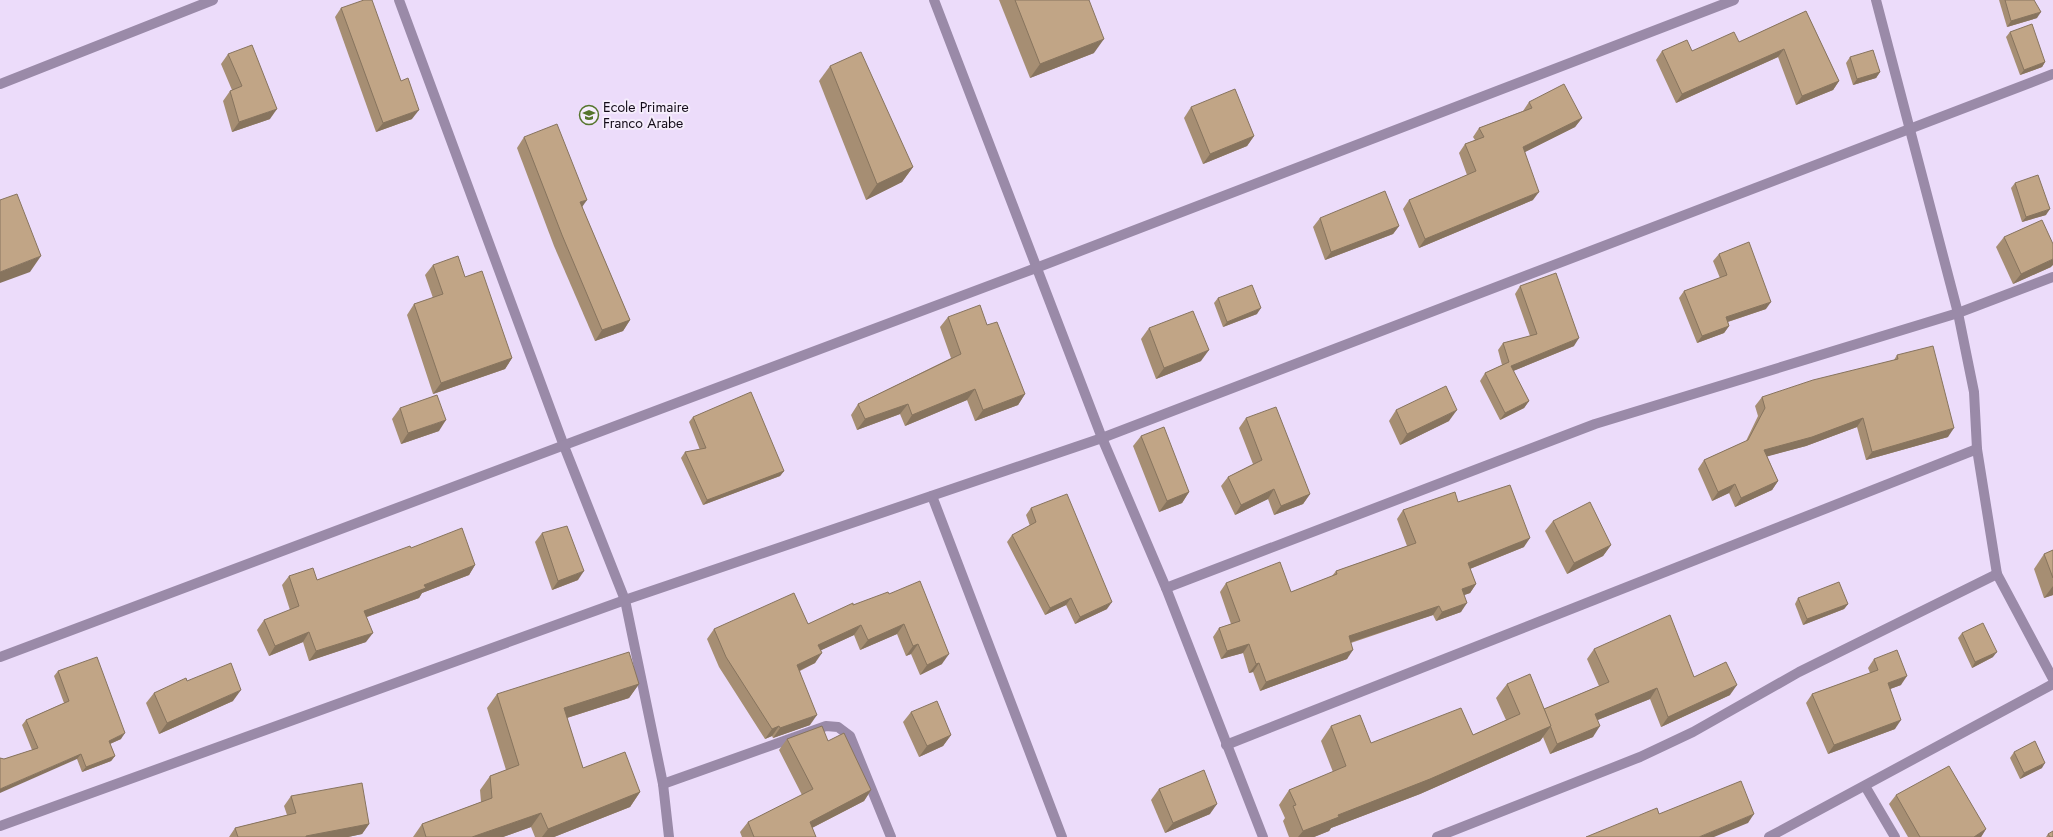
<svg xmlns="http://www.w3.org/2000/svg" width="2053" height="837" font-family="Jost,sans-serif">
<rect width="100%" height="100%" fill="#ecdcfa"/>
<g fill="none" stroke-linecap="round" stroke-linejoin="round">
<!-- minor -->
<g stroke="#9a8aa8" stroke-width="10">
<path d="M399 0 564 446 625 600 663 784 669 837"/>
<path d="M934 0 1102 438 1166 588 1263 837"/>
<path d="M1876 0 1958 313 1974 392 1977 449 1997 574 2053 679"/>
<path d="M932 496 1062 837"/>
<path d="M1166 588 1595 424 1958 313 2053 277"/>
<path d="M0 657 1036 268 1734 0"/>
<path d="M1226 745 1977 449"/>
<path d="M663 784 826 726 838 727 850 736 891 837"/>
<path d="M1865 786 1895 837"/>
<path d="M0 826 625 600 1102 438 2053 74"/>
<path d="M1437 837 1640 757 1693 732 1799 672 1997 574"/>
<path d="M1769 837 2053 684"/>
</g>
<!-- tertiary -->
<path stroke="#9a8aa8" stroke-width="10" d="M0 84 213 0"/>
</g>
<!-- wall -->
<g fill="#a68e73">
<path d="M999 0H1089L1094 53 1030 78Z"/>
<path d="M1999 0H2034L2037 18 2007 27Z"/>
<path d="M341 8 412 119 376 132 335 17Z"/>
<path d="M1806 11 1839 81 1833 90 1796 105 1778 57 1676 103 1656 60 1662 51H1692L1739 42Z"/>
<path d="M2010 32 2045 62 2042 67 2020 75 2006 37Z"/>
<path d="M228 54 270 119 232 132 223 101 230 91 232 90 221 64Z"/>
<path d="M1850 57 1880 72 1876 78 1853 85 1846 63Z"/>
<path d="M830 66 913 167 902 182 866 200 819 81Z"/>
<path d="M1529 102 1582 118 1575 127 1525 152 1533 200 1419 248 1403 209 1409 200 1467 175 1459 153 1465 144 1475 140 1473 137 1479 128 1523 111Z"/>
<path d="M1191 107 1254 136 1247 146 1203 164 1184 118Z"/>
<path d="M524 137 582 207 630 320 623 331 595 341 554 246 517 148Z"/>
<path d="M2015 183 2046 215 2022 222 2011 188Z"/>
<path d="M1320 218 1399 226 1393 234 1325 260 1313 227Z"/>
<path d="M2004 237 2051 267 2013 284 1996 247Z"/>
<path d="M1719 254 1766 309 1728 322 1729 326 1724 333 1697 343 1679 298 1684 291 1720 278 1713 261Z"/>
<path d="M433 265 465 277 512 358 505 369 433 394 407 315 414 304 433 298 425 275Z"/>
<path d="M1520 286 1574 346 1513 371 1529 401 1524 408 1500 420 1480 381 1485 373 1502 365 1498 350 1503 343 1530 336 1515 294Z"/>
<path d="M1218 298 1257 314 1223 327 1214 303Z"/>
<path d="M948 317 987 325 1025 394 1018 405 975 421 967 400 905 426 900 414 857 430 851 415 858 404 951 358 940 327Z"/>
<path d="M1149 328 1201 361 1156 379 1141 339Z"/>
<path d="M1897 355 1948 437 1866 460 1857 427 1806 446 1767 456 1778 481 1772 490 1735 507 1729 493 1712 501 1698 469 1704 460 1746 441 1758 416 1755 406 1762 397 1894 360Z"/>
<path d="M400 408 439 431 401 444 392 419Z"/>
<path d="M1396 410 1449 421 1400 445 1389 421Z"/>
<path d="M693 417 784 471 780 476 703 505 681 458 685 452 700 450 689 422Z"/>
<path d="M1246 418 1310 494 1303 504 1274 515 1268 499 1235 515 1221 486 1228 477 1253 464 1239 428Z"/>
<path d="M1141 436 1189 492 1182 503 1159 512 1133 446Z"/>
<path d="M1458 502 1524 547 1470 569 1476 584 1470 593 1464 595 1461 612 1436 621 1433 615 1351 643 1347 659 1260 691 1253 672 1249 673 1243 653 1221 659 1213 637 1219 628 1231 624 1220 592 1226 583 1291 592 1332 576 1336 571 1407 546 1397 519 1403 510Z"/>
<path d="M1031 508 1107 609 1075 624 1066 605 1045 615 1007 542 1012 535 1030 526 1026 515Z"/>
<path d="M1553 521 1611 545 1603 556 1567 574 1545 531Z"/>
<path d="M542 533 578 580 552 590 535 542Z"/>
<path d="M411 548 475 565 469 575 422 593 419 598 367 617 366 642 309 661 303 642 269 656 257 630 264 620 290 610 282 585 289 576 317 580Z"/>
<path d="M2053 550V595L2044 598 2034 569 2044 554Z"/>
<path d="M889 594 942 664 920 675 911 654 906 656 897 634 860 650 854 635 821 650 815 663 800 671 810 725 773 738 772 736 765 739 719 667 707 639 714 629 808 624 853 605Z"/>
<path d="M1798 598 1848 604 1844 609 1803 625 1795 604Z"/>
<path d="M1962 633 1993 657 1972 668 1958 638Z"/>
<path d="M1594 649 1694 677 1730 695 1661 727 1650 699 1597 720 1593 737 1550 754 1543 737 1540 741 1420 794 1331 828 1329 831 1314 837H1289L1283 821 1285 818 1279 805 1289 790 1333 772 1321 741 1331 726 1371 743 1473 735 1506 720 1496 698 1507 684 1544 709 1599 686 1587 659Z"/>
<path d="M1874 659 1901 685 1890 689 1895 729 1828 754 1806 703 1812 694 1870 673 1868 668Z"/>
<path d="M58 671 121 739 110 744 115 756 111 761 82 772 77 759H4L32 750 22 725 26 720 64 703 54 676Z"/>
<path d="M187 681 233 701 159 734 146 703 154 693Z"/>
<path d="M639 684 629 698 567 718 583 768 640 792 630 807 554 837H535L531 827 503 837H413L422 824 481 802 480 790 490 776 506 770 487 708 497 694Z"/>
<path d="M911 712 951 735 943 746 919 757 903 722Z"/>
<path d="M787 739 828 741 871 790 864 801 812 828 816 837H742L740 832 748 822 802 795 779 750Z"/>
<path d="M2014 752 2042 768 2020 779 2010 758Z"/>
<path d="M1159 789 1210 814 1165 833 1151 800Z"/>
<path d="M1896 795 1986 829 1981 837H1908L1889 804Z"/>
<path d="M291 796 369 824 362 834 348 837H229L235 828 287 815 284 806Z"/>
<path d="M2048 834 2053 837H2046Z"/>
</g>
<!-- shaded-wall -->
<g fill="#87745e">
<path d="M2041 12 2037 18 2007 27 2011 21Z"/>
<path d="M1104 39 1094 53 1030 78 1040 64Z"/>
<path d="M1784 49 1778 57 1676 103 1682 94Z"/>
<path d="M2045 62 2042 67 2020 75 2024 70Z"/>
<path d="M1880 72 1876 78 1853 85 1857 79Z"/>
<path d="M1839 81 1833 90 1796 105 1802 96Z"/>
<path d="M277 109 270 119 232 132 239 122Z"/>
<path d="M419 110 412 119 376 132 383 123Z"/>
<path d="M1582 118 1575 127 1517 156 1523 147Z"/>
<path d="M1254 136 1247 146 1203 164 1210 154Z"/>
<path d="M913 167 902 182 866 200 877 184Z"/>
<path d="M1539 192 1533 200 1419 248 1425 239Z"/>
<path d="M587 200 580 210V202Z"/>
<path d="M2050 209 2046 215 2022 222 2026 217Z"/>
<path d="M1399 226 1393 234 1325 260 1331 252Z"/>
<path d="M41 256 30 272 0 283V272Z"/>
<path d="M2053 259V265L2051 267 2013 284 2021 274Z"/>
<path d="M1771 302 1766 309 1721 324 1726 317Z"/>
<path d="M1261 308 1257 314 1223 327 1227 322Z"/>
<path d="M630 320 623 331 595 341 602 330Z"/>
<path d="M1729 326 1724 333 1697 343 1702 336Z"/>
<path d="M1579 338 1574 346 1506 374 1511 366Z"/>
<path d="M1209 350 1201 361 1156 379 1164 368Z"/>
<path d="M512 358 505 369 433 394 441 383Z"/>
<path d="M975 389 967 400 905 426 912 415Z"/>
<path d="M1025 394 1018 405 975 421 983 410Z"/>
<path d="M1529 401 1524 408 1500 420 1505 413Z"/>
<path d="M908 404 900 414 857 430 865 419Z"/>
<path d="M1457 410 1449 421 1400 445 1407 434Z"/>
<path d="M1863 418 1857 427 1806 446 1758 459 1764 450Z"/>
<path d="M446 420 439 431 401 444 408 433Z"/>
<path d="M1954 428 1948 437 1866 460 1872 452Z"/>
<path d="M784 471 780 476 703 505 707 500Z"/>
<path d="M1778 481 1772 490 1735 507 1741 498Z"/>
<path d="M1735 484 1729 493 1712 501 1718 492Z"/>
<path d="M1274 489 1268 499 1235 515 1241 505Z"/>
<path d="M1189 492 1182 503 1159 512 1167 501Z"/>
<path d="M1310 494 1303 504 1274 515 1281 506Z"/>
<path d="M1530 538 1524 547 1462 572 1468 563Z"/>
<path d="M1611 545 1603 556 1567 574 1574 563Z"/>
<path d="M475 565 469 575 422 593 419 598 358 620 364 611 424 585Z"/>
<path d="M584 571 578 580 552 590 558 581Z"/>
<path d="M1476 584 1470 593 1456 598 1462 589Z"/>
<path d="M2053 586V595L2044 598Z"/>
<path d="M1071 598 1066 605 1045 615 1050 608Z"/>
<path d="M1112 602 1107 609 1075 624 1080 617Z"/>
<path d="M1467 603 1461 612 1436 621 1442 612Z"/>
<path d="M1848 604 1844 609 1803 625 1807 619Z"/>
<path d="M1439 606 1433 615 1342 645 1349 636Z"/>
<path d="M904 624 897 634 860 650 868 640Z"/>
<path d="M861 625 854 635 811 655 818 645Z"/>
<path d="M309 632 303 642 269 656 275 646Z"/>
<path d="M373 633 366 642 309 661 316 651Z"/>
<path d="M918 644 911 654 906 656 913 646Z"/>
<path d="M1249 644 1243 653 1221 659 1227 651Z"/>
<path d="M1353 650 1347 659 1260 691 1266 682Z"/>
<path d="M1997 652 1993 657 1972 668 1975 662Z"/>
<path d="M822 653 815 663 790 675 797 665Z"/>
<path d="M949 654 942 664 920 675 927 665Z"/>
<path d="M1259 663 1253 672 1249 673 1256 664Z"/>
<path d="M1907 676 1901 685 1882 692 1888 683Z"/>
<path d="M639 684 629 698 554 722 564 708Z"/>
<path d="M1737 685 1730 695 1661 727 1668 717Z"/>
<path d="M1657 688 1650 699 1588 724 1595 714Z"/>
<path d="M241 690 233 701 159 734 167 723Z"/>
<path d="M817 715 810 725 773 738 780 728Z"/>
<path d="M1901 720 1895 729 1828 754 1834 745Z"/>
<path d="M779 726 772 736 765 739 772 729Z"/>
<path d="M1551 726 1540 741 1420 794 1331 828 1329 831 1314 837H1298L1303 831 1338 815Z"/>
<path d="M1600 726 1593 737 1550 754 1557 744Z"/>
<path d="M125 733 121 739 105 746 109 741Z"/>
<path d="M951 735 943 746 919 757 927 746Z"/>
<path d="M81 754 77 759 0 793V789Z"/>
<path d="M115 756 111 761 82 772 86 767Z"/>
<path d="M2045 763 2042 768 2020 779 2024 773Z"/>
<path d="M871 790 864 801 802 833 810 822Z"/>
<path d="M640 792 630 807 554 837H542L548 829Z"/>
<path d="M1217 804 1210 814 1165 833 1173 823Z"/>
<path d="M541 813 531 827 503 837H472Z"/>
<path d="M1754 814 1748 823 1714 837H1699Z"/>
<path d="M369 824 362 834 348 837H305L306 836Z"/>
<path d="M1986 829 1981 837H1974Z"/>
</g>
<!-- building -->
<g fill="#c1a586" stroke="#87745e">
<path d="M364 0H372L401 81 408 78 419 110 383 123 341 8Z"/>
<path d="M1015 0H1089L1104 39 1040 64Z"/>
<path d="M2005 0H2034L2041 12 2011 21Z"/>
<path d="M1806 11 1839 81 1802 96 1784 49 1682 94 1662 51 1687 40 1692 51 1734 32 1739 42Z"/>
<path d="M2032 24 2045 62 2024 70 2010 32Z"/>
<path d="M252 45 277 109 239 122 230 91 242 86 228 54Z"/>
<path d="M1873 50 1880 72 1857 79 1850 57Z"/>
<path d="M861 52 913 167 877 184 830 66Z"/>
<path d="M1564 84 1582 118 1523 147 1539 192 1425 239 1409 200 1476 171 1465 144 1484 137 1479 128 1532 108 1529 102Z"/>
<path d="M1235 89 1254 136 1210 154 1191 107Z"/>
<path d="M557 124 587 200 580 202 630 320 602 330 562 235 524 137Z"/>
<path d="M2038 175 2050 209 2026 217 2015 183Z"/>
<path d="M1385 191 1399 226 1331 252 1320 218Z"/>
<path d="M17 194 41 256 0 272V200Z"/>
<path d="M2042 220 2053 244V259L2021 274 2004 237Z"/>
<path d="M1749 242 1771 302 1726 317 1729 326 1702 336 1684 291 1727 275 1719 254Z"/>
<path d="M458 256 465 277 482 271 512 358 441 383 414 304 443 294 433 265Z"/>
<path d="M1556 273 1579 338 1511 366 1529 401 1505 413 1485 373 1509 362 1503 343 1537 334 1520 286Z"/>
<path d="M1252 285 1261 308 1227 322 1218 298Z"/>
<path d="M980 305 987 325 997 322 1025 394 983 410 975 389 912 415 908 404 865 419 858 404 961 354 948 317Z"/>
<path d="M1193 311 1209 350 1164 368 1149 328Z"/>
<path d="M1933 346 1954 428 1872 452 1863 418 1812 437 1764 450 1778 481 1741 498 1735 484 1718 492 1704 460 1748 440 1765 408 1762 397 1813 380 1898 359 1897 355Z"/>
<path d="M1446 386 1457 410 1407 434 1396 410Z"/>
<path d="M751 392 784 471 707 500 685 452 706 448 693 417Z"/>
<path d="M437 395 446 420 408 433 400 408Z"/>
<path d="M1276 407 1310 494 1281 506 1274 489 1241 505 1228 477 1262 460 1246 418Z"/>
<path d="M1164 427 1189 492 1167 501 1141 436Z"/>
<path d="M1510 485 1530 538 1468 563 1476 584 1462 589 1467 603 1442 612 1439 606 1349 636 1353 650 1266 682 1259 663 1256 664 1249 644 1227 651 1219 628 1240 621 1226 583 1280 562 1291 592 1337 574 1336 571 1416 543 1403 510 1455 492 1458 502Z"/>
<path d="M1067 494 1112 602 1080 617 1071 598 1050 608 1012 535 1036 522 1031 508Z"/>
<path d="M1590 502 1611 545 1574 563 1553 521Z"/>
<path d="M567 526 584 571 558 581 542 533Z"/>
<path d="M462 528 475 565 424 585 426 588 364 611 373 633 316 651 309 632 275 646 264 620 299 606 289 576 313 568 317 580 410 546 411 548Z"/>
<path d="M2053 550V578L2044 554Z"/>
<path d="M920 581 949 654 927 665 918 644 913 646 904 624 868 640 861 625 818 645 822 653 797 665 817 715 780 728 779 726 772 729 726 657 714 629 794 593 808 624 853 603V605L888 592 889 594Z"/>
<path d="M1839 582 1848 604 1807 619 1798 598Z"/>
<path d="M1670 615 1694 677 1726 662 1737 685 1668 717 1657 688 1595 714 1600 726 1557 744 1544 709 1609 682 1594 649Z"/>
<path d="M1983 623 1997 652 1975 662 1962 633Z"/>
<path d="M1897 650 1907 676 1888 683 1901 720 1834 745 1812 694 1878 670 1874 659Z"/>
<path d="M629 652 639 684 564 708 583 768 625 752 640 792 548 829 541 813 472 837H426L422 824 492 798 490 776 519 765 497 694Z"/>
<path d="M97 657 125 733 109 741 115 756 86 767 81 754 0 789V758L4 759 38 748 26 720 69 701 58 671Z"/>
<path d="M231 663 241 690 167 723 154 693 186 678 187 681Z"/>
<path d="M1530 674 1551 726 1430 779 1338 815 1339 817 1303 831 1293 806 1296 805 1289 790 1346 766 1331 726 1360 715 1371 743 1461 708 1473 735 1520 714 1507 684Z"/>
<path d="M937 701 951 735 927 746 911 712Z"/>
<path d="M822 726 828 741 844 733 871 790 810 822 816 837H754L748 822 813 789 787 739Z"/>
<path d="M2035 741 2045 763 2024 773 2014 752Z"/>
<path d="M1949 766 1986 829 1974 837H1920L1896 795Z"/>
<path d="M1204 770 1217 804 1173 823 1159 789Z"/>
<path d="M1741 781 1754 814 1699 837H1586L1657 808 1659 814Z"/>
<path d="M362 783 369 824 306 836V837H238L235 828 296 813 291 796Z"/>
<path d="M2053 831V837H2050L2048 834Z"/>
</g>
<!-- icons -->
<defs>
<g id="school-ring" transform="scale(1)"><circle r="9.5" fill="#f5edfc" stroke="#55752c" stroke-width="1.5"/><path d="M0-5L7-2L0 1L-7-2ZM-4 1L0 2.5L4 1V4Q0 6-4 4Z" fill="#55752c"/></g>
</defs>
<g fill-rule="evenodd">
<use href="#school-ring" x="589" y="115"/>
</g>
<g text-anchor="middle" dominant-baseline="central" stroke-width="4" stroke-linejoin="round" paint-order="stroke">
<!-- poi labels -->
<g font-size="14" fill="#120b17" stroke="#f5edfc" text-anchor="start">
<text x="603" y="107">Ecole Primaire<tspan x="603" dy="16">Franco Arabe</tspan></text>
</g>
</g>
</svg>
